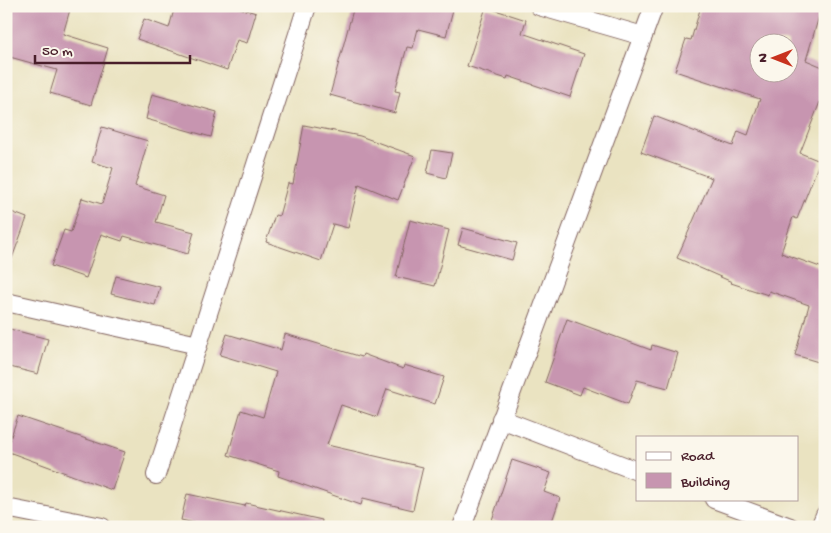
<svg xmlns="http://www.w3.org/2000/svg" width="831" height="533" font-family="'Gochi Hand',sans-serif">
<rect width="100%" height="100%" fill="#fbf7ec"/>
<filter id="ink" filterUnits="userSpaceOnUse"><feTurbulence type="fractalNoise" baseFrequency=".02" numOctaves="2"/><feDisplacementMap in="SourceGraphic" scale="10" xChannelSelector="R" yChannelSelector="G"/><feConvolveMatrix kernelMatrix="1 2 1 2 8 2 1 2 1" color-interpolation-filters="sRGB"/></filter>
<filter id="wash" filterUnits="userSpaceOnUse"><feTurbulence type="fractalNoise" baseFrequency=".0096" numOctaves="4" result="noise"/><feDisplacementMap in="SourceGraphic" scale="20" xChannelSelector="R" yChannelSelector="G"/><feGaussianBlur stdDeviation="1.12" result="paint"/><feColorMatrix in="noise" values="0 0 0 0 0 0 0 0 0 0 0 0 0 0 0 0 0 1.4 0 .05"/><feComposite in="paint" operator="in"/></filter>
<g filter="url(#wash)">
<rect width="100%" height="100%" fill="#eae3c1"/>
<g id="blocks">
<!-- building -->
<g fill="#c795b0" fill-rule="evenodd">
<path d="M6 6H71L63 34 108 48 91 105 50 93 57 70 6 56Z"/>
<path d="M175 6H233L256 13 247 43 237 40 227 70 137 39 144 19 169 28Z"/>
<path d="M354 6H454L446 36 418 29 413 48 407 47 395 91 400 92 395 113 330 95Z"/>
<path d="M701 6H822L806 60 825 68V89L800 153 820 161 797 219 793 217 781 253 820 267H825V364L795 355 809 305 769 291 768 295 731 283 732 282 677 258 712 178 641 152 654 116 733 146 738 131 748 135 760 99 675 71 686 39 691 40ZM758 42H788V72H758Z"/>
<path d="M486 7 526 20 522 33 584 54 570 97 508 76 507 79 467 66Z"/>
<path d="M152 94 217 112 211 137 146 119Z"/>
<path d="M304 125 360 136 415 156 398 200 359 184 348 228 333 224 321 261 266 242 275 215 279 216 288 183 293 184Z"/>
<path d="M102 127 148 141 135 186 164 195 156 222 194 232 188 254 124 236 122 241 101 234 86 278 51 266 64 230 71 232 82 198 102 204 113 168 92 162Z"/>
<path d="M432 150 452 153 446 178 427 173Z"/>
<path d="M6 210 27 218 8 269H6Z"/>
<path d="M410 220 449 230 435 286 396 277Z"/>
<path d="M463 228 517 243 512 260 458 245Z"/>
<path d="M116 276 160 287 155 305 111 294Z"/>
<path d="M567 319 651 350 652 345 678 353 668 388 637 380 628 404 583 387 580 395 545 382Z"/>
<path d="M6 328 48 339 38 374 6 366Z"/>
<path d="M227 334 281 350 285 334 362 357 363 354 403 369 404 365 444 377 435 404 387 389 377 417 341 405 327 445 423 467 413 510 363 498 361 505 278 476 279 471 228 455 241 410 263 417 276 372 220 355Z"/>
<path d="M18 416 125 452 112 490 6 451Z"/>
<path d="M512 460 551 473 544 492 560 498 550 527H511L492 520Z"/>
<path d="M187 494 245 506 246 503 322 520 321 527H213L181 520Z"/>
</g>
</g>
</g>
<g filter="url(#ink)">
<use href="#blocks" fill-opacity="0" stroke="#826460" stroke-width="1"/>
<g fill="none" stroke-linecap="round" stroke-linejoin="round">
<!-- minor casing -->
<g stroke="#826460" stroke-width="20">
<g id="minor">
<path d="M539 6 643 36"/>
<path d="M6 302 198 345"/>
<path d="M501 419 637 471"/>
<path d="M156 475 307 6"/>
<path d="M714 499 790 527"/>
<path d="M6 508 102 527"/>
<path d="M462 527 654 6"/>
<path d="M820 527 825 515"/>
</g>
</g>
<!-- minor -->
<use href="#minor" stroke="#fff" stroke-width="18"/>
</g>
</g>
<!-- margin -->
<rect width="831" height="533" fill="none" stroke="#fbf7ec" stroke-width="25"/>
<!-- legend -->
<rect x="636" y="436" width="162" height="65" fill="#fbf7ec" stroke="#b4a19f"/>
<rect x="646" y="452" width="25" height="8" fill="#ffffff" stroke="#b4a19f"/>
<text x="681" y="460" font-size="15" fill="#4a1f2b">Road</text>
<rect x="646" y="473" width="25" height="15" fill="#c795b0" stroke="#b4a19f"/>
<text x="681" y="486" font-size="15" fill="#4a1f2b">Building</text>
<!-- north arrow -->
<g transform="translate(774 58) rotate(270)"><circle r="24" fill="#fbf7ec" stroke="#b4a19f"/>
<path d="M0-4L9 19L0 12L-9 19Z" fill="#c8321e"/>
<text y="-8" font-size="14" font-weight="bold" text-anchor="middle" fill="#4a1f2b">N</text>
</g>
<!-- scale -->
<path d="M35 55v8h155v-8" fill="none" stroke="#4a1f2b" stroke-width="2.5"/>
<text x="42" y="55" font-size="15" fill="#4a1f2b" stroke="#fbf7ec" stroke-width="4" paint-order="stroke">50 m</text>
</svg>
